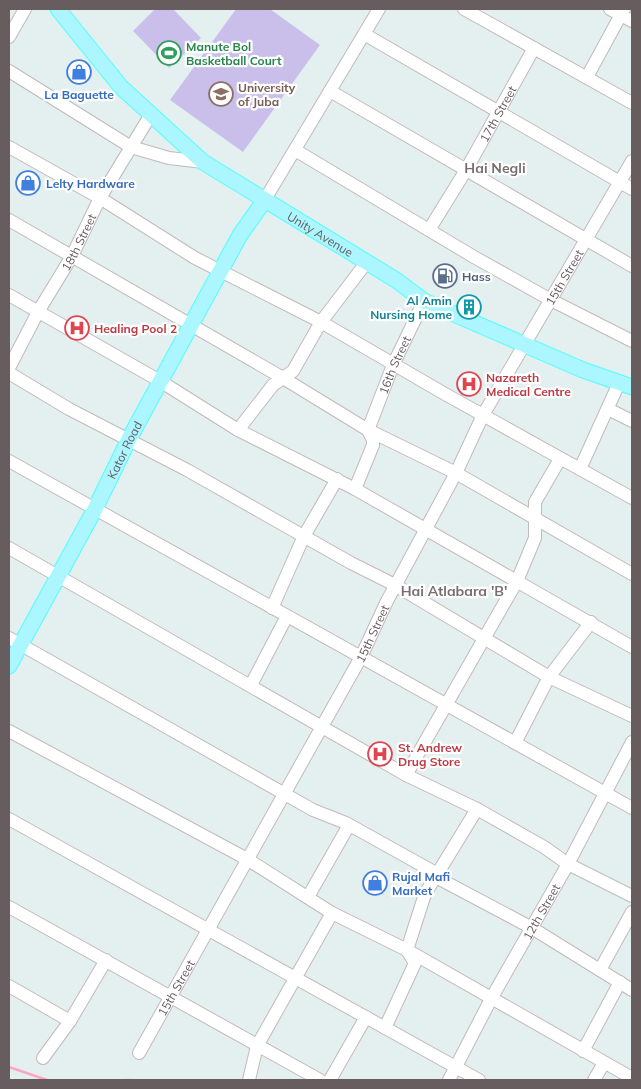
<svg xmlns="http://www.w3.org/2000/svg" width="641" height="1089" font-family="Mulish,sans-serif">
<rect width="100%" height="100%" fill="#e4f0f0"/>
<!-- green -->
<g fill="#cabfea">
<path d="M155 9H173L201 38 169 68 133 31Z"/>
<path d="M236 9H270L320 45 243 152 170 100Z"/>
</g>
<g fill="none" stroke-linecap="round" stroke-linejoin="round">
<!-- stream -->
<g stroke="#ffa6c0" stroke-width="2.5">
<path d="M9 1067 47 1080"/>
<path d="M127 1080H132"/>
</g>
<!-- minor casing -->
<g stroke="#c2b9bb" stroke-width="14">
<g id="minor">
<path d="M464 9 632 103"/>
<path d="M610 9 632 21"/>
<path d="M364 34 632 189"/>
<path d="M9 37 25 9"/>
<path d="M9 71 131 147 169 158 203 162"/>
<path d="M587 77 624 9"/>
<path d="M330 91 632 266"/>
<path d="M9 147 100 198 195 258 321 322 445 394 632 498"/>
<path d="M295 150 474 257 551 300 632 341"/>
<path d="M264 201 379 9"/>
<path d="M9 220 283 378 368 430 456 473 632 574"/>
<path id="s1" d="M429 230 466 170 534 48"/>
<path d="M9 295 160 381 238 430 355 489 632 647"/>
<path id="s2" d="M9 368 38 312 72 256 100 198 150 116"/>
<path d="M9 373 69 409 187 470 351 563 395 585 549 677 632 716"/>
<path d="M608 409 632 421"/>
<path d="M238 430 273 385 293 371 321 322 366 263"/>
<path d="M9 461 632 808"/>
<path d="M580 469 619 383"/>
<path id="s3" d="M355 489 373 445V440L368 430 393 365 424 301"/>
<path d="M9 548 406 775 477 809 544 847 568 864 632 896"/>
<path d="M272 608 304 536 337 479"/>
<path d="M9 638 313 810 346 823 436 873"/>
<path d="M251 685 287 616"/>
<path d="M9 731 247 859 332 913 407 950 632 1078"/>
<path d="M515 743 549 677 591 622"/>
<path d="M406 775 517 581 535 538V502L560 459"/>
<path d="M9 819 479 1080"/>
<path d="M434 876 532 928 632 990"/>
<path d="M308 897 349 825"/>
<path d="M9 907 320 1080"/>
<path d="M600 970 632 912"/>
<path d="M9 986 70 1021"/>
<path d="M385 1028 415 963 407 950 425 894 477 809"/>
<path d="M583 1051 620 982"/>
<path id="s4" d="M139 1053 361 657 387 601 456 473 483 415 632 161"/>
<path d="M43 1058 70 1021 106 960"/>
<path d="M249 1080 257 1046 332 913"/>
<path d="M330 1080 366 1017"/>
<path id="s5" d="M449 1080 491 999 568 864 632 742"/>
<path d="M594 1080 604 1063"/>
</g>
</g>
<!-- major casing -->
<g stroke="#4ffffe" stroke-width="17">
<g id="major">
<path id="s6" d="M58 9 121 87 203 162 396 280 424 301 583 370 632 387"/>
<path id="s7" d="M9 666 95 509 129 439 240 235 264 201"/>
</g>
</g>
<!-- minor -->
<use href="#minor" stroke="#fff" stroke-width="12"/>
<!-- major -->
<use href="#major" stroke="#abf6ff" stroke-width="15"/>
</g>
<!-- icons -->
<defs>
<g id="stadium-ring" transform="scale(1.25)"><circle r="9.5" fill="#fff" stroke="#2e9e5b" stroke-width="1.5"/><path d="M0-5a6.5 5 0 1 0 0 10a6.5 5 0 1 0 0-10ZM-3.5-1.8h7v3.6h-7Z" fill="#2e9e5b"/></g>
<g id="shop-ring" transform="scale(1.25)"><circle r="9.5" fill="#fff" stroke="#3f7fe0" stroke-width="1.5"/><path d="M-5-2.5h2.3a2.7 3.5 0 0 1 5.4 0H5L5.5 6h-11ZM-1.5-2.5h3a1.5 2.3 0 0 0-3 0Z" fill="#3f7fe0"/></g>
<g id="university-ring" transform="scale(1.25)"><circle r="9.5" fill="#fff" stroke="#8d6e63" stroke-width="1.5"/><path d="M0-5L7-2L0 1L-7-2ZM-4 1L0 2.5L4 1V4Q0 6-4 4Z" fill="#8d6e63"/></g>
<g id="fuel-ring" transform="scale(1.25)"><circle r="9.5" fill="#fff" stroke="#5c6f8a" stroke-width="1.5"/><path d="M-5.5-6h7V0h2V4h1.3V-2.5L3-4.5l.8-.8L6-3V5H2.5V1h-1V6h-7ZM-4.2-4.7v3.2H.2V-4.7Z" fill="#5c6f8a"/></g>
<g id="building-ring" transform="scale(1.25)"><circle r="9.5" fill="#fff" stroke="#0f9aa8" stroke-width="1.5"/><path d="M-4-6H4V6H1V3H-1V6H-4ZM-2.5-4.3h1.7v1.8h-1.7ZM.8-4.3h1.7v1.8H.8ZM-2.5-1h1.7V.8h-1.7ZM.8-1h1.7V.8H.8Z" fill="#0f9aa8"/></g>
<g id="hospital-ring" transform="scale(1.25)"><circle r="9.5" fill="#fff" stroke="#e0444e" stroke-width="1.5"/><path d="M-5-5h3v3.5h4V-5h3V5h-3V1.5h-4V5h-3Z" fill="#e0444e"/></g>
</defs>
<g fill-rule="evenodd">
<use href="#stadium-ring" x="169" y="53"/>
<use href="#shop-ring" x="79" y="72"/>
<use href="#university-ring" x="221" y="94"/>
<use href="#shop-ring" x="28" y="183"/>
<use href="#fuel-ring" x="445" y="276"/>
<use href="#building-ring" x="469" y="307"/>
<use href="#hospital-ring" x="77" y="328"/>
<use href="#hospital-ring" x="469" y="384"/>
<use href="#hospital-ring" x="380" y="754"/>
<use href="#shop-ring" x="375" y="883"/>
</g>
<g text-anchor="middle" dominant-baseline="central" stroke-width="4.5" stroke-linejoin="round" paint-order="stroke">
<!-- leisure labels -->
<g font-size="12" font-weight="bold" fill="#27864d" stroke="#fff" text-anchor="start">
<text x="186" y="46">Manute Bol<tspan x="186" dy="14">Basketball Court</tspan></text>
</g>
<!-- education labels -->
<g font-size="12" font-weight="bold" fill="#785e54" stroke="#fff" text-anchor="start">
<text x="238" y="87">University<tspan x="238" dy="14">of Juba</tspan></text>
</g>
<!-- shop labels -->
<g font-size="12" font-weight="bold" fill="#366cbe" stroke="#fff" text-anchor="start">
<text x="79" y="94" text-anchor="middle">La Baguette</text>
<text x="46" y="183">Lelty Hardware</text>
<text x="392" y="876">Rujal Mafi<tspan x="392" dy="14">Market</tspan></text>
</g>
<!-- street labels -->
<g font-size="12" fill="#675c5e" stroke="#fff">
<text stroke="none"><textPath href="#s1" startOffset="135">17th Street</textPath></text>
<text stroke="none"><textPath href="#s6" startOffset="349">Unity Avenue</textPath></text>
<text stroke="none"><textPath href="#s2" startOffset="144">18th Street</textPath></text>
<text stroke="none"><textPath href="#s4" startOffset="885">15th Street</textPath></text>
<text stroke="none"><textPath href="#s3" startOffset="134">16th Street</textPath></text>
<text stroke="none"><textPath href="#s7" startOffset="245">Kator Road</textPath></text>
<text stroke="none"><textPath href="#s4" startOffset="480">15th Street</textPath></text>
<text stroke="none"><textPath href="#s5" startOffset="192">12th Street</textPath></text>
<text stroke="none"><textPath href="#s4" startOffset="75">15th Street</textPath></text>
</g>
<!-- service labels -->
<g font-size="12" font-weight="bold" fill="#4e5e75" stroke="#fff" text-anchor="start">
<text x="462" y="276">Hass</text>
</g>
<!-- culture labels -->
<g font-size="12" font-weight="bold" fill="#0d838f" stroke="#fff" text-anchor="end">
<text x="452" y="300">Al Amin<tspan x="452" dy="14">Nursing Home</tspan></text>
</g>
<!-- health labels -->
<g font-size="12" font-weight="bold" fill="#be3a42" stroke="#fff" text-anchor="start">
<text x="94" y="328">Healing Pool 2</text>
<text x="486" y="377">Nazareth<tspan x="486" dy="14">Medical Centre</tspan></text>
<text x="398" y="747">St. Andrew<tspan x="398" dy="14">Drug Store</tspan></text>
</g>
<!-- neighbourhood labels -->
<g font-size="14" font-weight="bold" fill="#796d70" stroke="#fff">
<text x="495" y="168">Hai Negli</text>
<text x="454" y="591">Hai Atlabara 'B'</text>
</g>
</g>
<!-- border -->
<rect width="641" height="1089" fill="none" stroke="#675c5e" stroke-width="20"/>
</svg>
